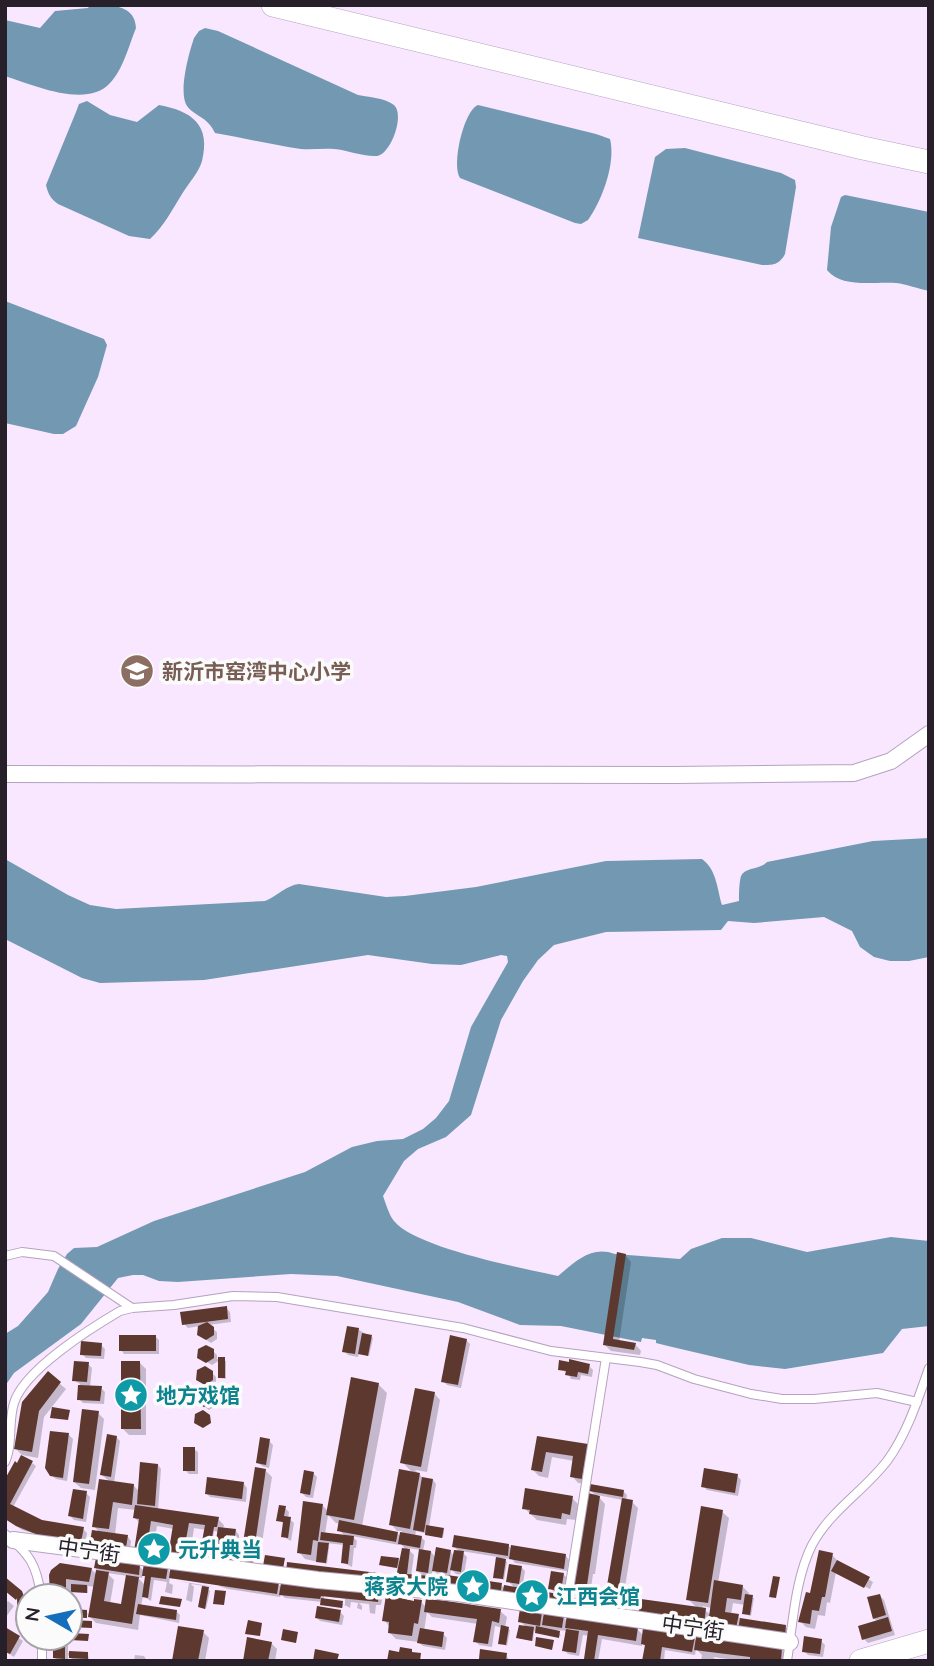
<svg xmlns="http://www.w3.org/2000/svg" width="934" height="1666" font-family="Quicksand,'Noto Sans SC',sans-serif">
<rect width="100%" height="100%" fill="#f8e7ff"/>
<!-- water -->
<g fill="#7299b1">
<path d="M90 5C108 5 135 3 136 28 129 45 123 70 110 83 87 109 33 85 5 76V20L40 28 55 11 88 8Z"/>
<path d="M205 28 218 31 358 95C369 97 385 98 394 105 405 115 391 154 377 156 363 157 348 150 334 149 323 148 312 150 301 149 273 145 244 138 215 133 207 116 194 116 187 106 178 92 189 53 194 38L199 31Z"/>
<path d="M87 101 110 115 137 122 159 105C192 111 211 125 202 161 199 172 188 184 182 194 172 210 164 226 150 239L129 236 58 204C51 199 48 194 46 185L76 112 79 104Z"/>
<path d="M478 105 596 134 610 139C616 163 602 200 588 220L581 224 575 223 460 178C451 165 464 110 478 105Z"/>
<path d="M685 148 781 173 795 180 796 187 785 254C779 265 773 265 762 265L638 238 655 157 666 149Z"/>
<path d="M845 195 929 212V291C918 289 907 284 896 283 875 281 842 289 827 270L831 227 841 197Z"/>
<path d="M5 301 104 339 107 345 98 377 76 426 63 434H54L5 423Z"/>
<path d="M929 838V957L909 961H890L874 957 860 947 852 931 824 917 754 923 728 921 721 930 606 932 554 945 538 960 523 981 501 1020 471 1115 446 1137 418 1149 404 1161 383 1196C386 1204 389 1215 394 1221 416 1248 522 1268 558 1276 575 1262 591 1245 615 1254L680 1259 691 1249 722 1238H751L807 1252 891 1237 929 1241V1326L902 1329 883 1353 785 1369 749 1365 668 1346 656 1343V1340L642 1338 641 1342 561 1326 520 1325 458 1302 337 1276 291 1274 178 1282 159 1281 143 1275H133L118 1278 81 1324 14 1373 5 1386V1334L18 1326 48 1292 58 1269 67 1254 74 1248 97 1247 154 1221 305 1172 352 1147 377 1141 403 1139 423 1129 436 1118 449 1101 471 1027 508 962 507 956 501 955 461 965 432 964 368 955 204 980 100 983 82 978 5 939V859L68 895 90 905 116 909 265 901C277 896 287 885 299 884L386 897 405 896 476 887 606 861 702 859C717 870 717 889 722 905L739 901C739 894 739 883 741 876 745 867 760 870 767 862L873 841Z"/>
</g>
<!-- shadow -->
<g fill="#0003" fill-rule="evenodd">
<path d="M625 1255 631 1262 619 1342 635 1344 641 1351 640 1355 611 1351 604 1344Z"/>
<path d="M226 1308 230 1312 231 1322 208 1325 217 1332V1339L211 1343 199 1335 200 1326 188 1328 184 1324Z"/>
<path d="M359 1330 373 1338 369 1356 359 1352 358 1357 348 1355 344 1351Z"/>
<path d="M155 1336 159 1340V1354H124L121 1350Z"/>
<path d="M466 1340 470 1344 461 1388 447 1385 443 1381Z"/>
<path d="M101 1345 105 1349 104 1359 86 1358 82 1354Z"/>
<path d="M213 1351 217 1355V1359L226 1361V1379L220 1378V1360L212 1365 201 1358Z"/>
<path d="M140 1363 146 1369V1435H129L123 1429Z"/>
<path d="M88 1364 92 1368 90 1387 101 1388 105 1392 104 1404 83 1403 79 1399 80 1384 74 1380Z"/>
<path d="M589 1366 593 1370 592 1377 581 1375 580 1380 571 1379 568 1373 560 1369Z"/>
<path d="M212 1373 216 1377V1384L210 1388 198 1379Z"/>
<path d="M59 1383 66 1389 44 1417 38 1458 22 1455 16 1449 23 1403Z"/>
<path d="M378 1384 387 1393 362 1526 397 1533 401 1537 402 1531H397L391 1524 413 1473 402 1462 434 1393 440 1400 427 1472 415 1470 424 1479 433 1480 436 1484 429 1527 444 1531 443 1538 416 1531 415 1536 421 1537 425 1541 423 1551 431 1552 436 1558 450 1551 454 1556 460 1552 454 1547 509 1546 512 1550 566 1556 569 1560 567 1571 515 1563 512 1559 502 1558 507 1562 504 1580 495 1577 498 1557 461 1551 467 1557 464 1575 456 1574 451 1569 450 1577 501 1585 505 1589 515 1588 508 1581 521 1567 525 1571 522 1590 558 1596 550 1588 563 1574 567 1578 564 1596 568 1601 417 1585 400 1569 381 1565 398 1560 401 1563 407 1551 400 1543 399 1545 352 1536 357 1541 356 1548H354L352 1567 342 1562 344 1545 326 1543 329 1547 327 1564 305 1559 299 1552 323 1506 328 1511ZM328 1515 336 1523 340 1524 339 1530 345 1536 325 1534ZM407 1548 421 1550 418 1571 424 1577 411 1576 414 1555ZM433 1569 441 1578 431 1577Z"/>
<path d="M210 1395 215 1399V1406L209 1410 197 1401Z"/>
<path d="M98 1413 104 1419 95 1490 81 1488 74 1482Z"/>
<path d="M69 1435 73 1439 67 1481 56 1479 51 1475Z"/>
<path d="M116 1437 120 1441 114 1483 134 1486 139 1491 158 1465 161 1469 158 1511 218 1519 224 1525 223 1529 236 1531 239 1535V1539L230 1538 227 1555 234 1557 233 1566 142 1556 140 1523 134 1517 136 1510 118 1508 115 1535 128 1537 131 1541 130 1551 96 1546 92 1542 100 1533 94 1526 110 1482 102 1475ZM157 1526 174 1529 171 1550 166 1545 154 1543ZM194 1528 206 1530 203 1549 191 1548ZM214 1531 219 1532 217 1547 225 1554 214 1553 211 1550Z"/>
<path d="M538 1438 587 1446 593 1452 588 1484 578 1483 572 1476 574 1461 552 1457 548 1478 539 1476 533 1470Z"/>
<path d="M269 1441 273 1445 269 1468 262 1466 258 1463Z"/>
<path d="M194 1449 198 1452V1474H189L185 1470Z"/>
<path d="M32 1463 36 1466 13 1507 41 1522 83 1529 87 1533 85 1545 54 1539 22 1530 9 1521 5 1482Z"/>
<path d="M266 1471 272 1477 260 1556H254L253 1566 250 1555 244 1549Z"/>
<path d="M313 1473 317 1477 313 1498 306 1497 302 1493Z"/>
<path d="M737 1476 741 1480 738 1496 707 1490 703 1486Z"/>
<path d="M244 1484 247 1488 246 1502 210 1497 206 1493Z"/>
<path d="M591 1491H623L627 1495 626 1501 632 1502 638 1508 622 1605 615 1603 622 1610 621 1617 616 1606 607 1597 623 1500 597 1495 605 1504 595 1574H593L590 1595 579 1594 575 1590 597 1497Z"/>
<path d="M86 1493 90 1497 86 1522 74 1520 70 1516Z"/>
<path d="M572 1498 578 1504 576 1520 567 1519 566 1525 537 1520 524 1508Z"/>
<path d="M285 1508 289 1512 288 1518 294 1523 291 1541 282 1536 285 1524 278 1520Z"/>
<path d="M722 1512 729 1518 718 1583 742 1586 749 1593 748 1596 754 1598 751 1616 744 1614 745 1605 733 1603 731 1615 738 1616 742 1620 786 1627 789 1631 788 1640 646 1621 698 1609 688 1599ZM702 1606 712 1608 711 1615 706 1611Z"/>
<path d="M832 1555 838 1561 873 1582 870 1589 836 1572 830 1603 827 1602 825 1616 818 1615 815 1629 806 1627 800 1621Z"/>
<path d="M139 1566 144 1571 167 1568 171 1573 278 1584 282 1588 378 1596 382 1600 381 1605H376L375 1614 370 1613 369 1604 359 1603 362 1606V1610L357 1608 358 1603 351 1602 350 1608 343 1604V1608L324 1605 322 1602 285 1598 281 1594 280 1597 228 1589 219 1586 220 1584 173 1577V1579L170 1577 169 1583 173 1585 172 1594 165 1592 167 1582 154 1580 151 1601 143 1596 141 1606 177 1612 180 1615 179 1623 140 1615 138 1630 96 1623 87 1614V1618L70 1617V1596H52L53 1571 91 1569 97 1575 96 1568ZM107 1573 128 1576 123 1606 110 1604 114 1580ZM143 1574 146 1578 145 1585 137 1577 142 1578ZM88 1586 95 1587 90 1616 86 1612 71 1611 72 1592 88 1593ZM324 1596 345 1599V1606L342 1603 324 1600Z"/>
<path d="M174 1580 214 1587 205 1586 210 1591 206 1609 200 1607 204 1586 191 1584 194 1587 192 1602 186 1600 189 1583Z"/>
<path d="M5 1589 21 1592 25 1596 28 1604V1628L19 1624V1601Z"/>
<path d="M880 1596 884 1600 895 1635 868 1643 864 1639 878 1622 874 1618Z"/>
<path d="M8 1601 14 1606 6 1617 5 1604Z"/>
<path d="M421 1602 426 1607 500 1611 507 1617 505 1628 510 1630 507 1646 500 1643 503 1628 495 1626 492 1647 479 1645 475 1641 478 1624 432 1617 427 1612 424 1631 443 1634 447 1638 445 1650 423 1646 418 1642 396 1639 389 1632 390 1627 384 1620Z"/>
<path d="M340 1612 344 1616 342 1625 320 1621 317 1618Z"/>
<path d="M541 1613 545 1618 563 1617 568 1622 637 1629 644 1636 694 1638 697 1642 782 1649 788 1656 787 1661H743L713 1657 717 1661H701L702 1655 696 1649 695 1655 665 1650 664 1661H644L646 1647 642 1643V1646L602 1639 598 1661H588L585 1659 589 1636 583 1635 579 1656 568 1654 564 1650 567 1631 557 1630 561 1636 534 1631 533 1641 518 1638 526 1627 520 1621Z"/>
<path d="M5 1629 23 1641 14 1657 5 1651Z"/>
<path d="M203 1632 209 1638 205 1661H174Z"/>
<path d="M55 1638H68V1653L88 1654 89 1660 72 1659 68 1655V1661H58L54 1657Z"/>
<path d="M821 1641 825 1645 823 1657 808 1655 804 1651Z"/>
<path d="M271 1643 277 1649 275 1661H244Z"/>
<path d="M135 1655 144 1656 147 1661H134Z"/>
<path d="M506 1655 510 1661H483L481 1658Z"/>
</g>
<!-- building -->
<g fill="#5d382f" fill-rule="evenodd">
<path d="M617 1252 626 1254 613 1339 636 1343 634 1350 603 1345Z"/>
<path d="M227 1306 228 1319 182 1325 180 1312Z"/>
<path d="M207 1322 214 1327V1335L206 1340 197 1335 198 1326Z"/>
<path d="M347 1326 359 1328 355 1354 342 1352Z"/>
<path d="M362 1333 372 1335 368 1356 358 1354Z"/>
<rect x="119" y="1335" width="37" height="16"/>
<path d="M450 1335 467 1339 458 1385 441 1382Z"/>
<path d="M81 1341 102 1343 101 1356 80 1355Z"/>
<path d="M206 1345 214 1349V1358L206 1363 197 1358 198 1349Z"/>
<rect x="218" y="1357" width="7" height="21"/>
<path d="M569 1359 590 1364 588 1374 578 1372 577 1377 565 1375 566 1371 558 1370 559 1360 569 1362Z"/>
<path d="M74 1361 89 1362 87 1382 72 1381Z"/>
<path d="M121 1361H140L141 1429H121Z"/>
<path d="M205 1366 213 1371V1380L205 1385 196 1380 197 1370Z"/>
<path d="M48 1371 61 1382 39 1411 32 1452 14 1449 22 1402Z"/>
<path d="M351 1377 379 1383 354 1520 326 1515Z"/>
<path d="M78 1385 102 1386 100 1401 77 1400Z"/>
<path d="M204 1388 211 1393 212 1402 204 1407 195 1402 196 1392Z"/>
<path d="M415 1388 435 1392 421 1467 400 1463Z"/>
<path d="M52 1407 70 1410 68 1420 50 1418Z"/>
<path d="M82 1409 99 1411 89 1484 73 1482Z"/>
<path d="M203 1410 210 1415 211 1423 203 1428 194 1423 195 1414Z"/>
<path d="M50 1431 69 1433 63 1478 50 1476 45 1468Z"/>
<path d="M107 1434 117 1436 111 1477 100 1475Z"/>
<path d="M537 1436 588 1444 582 1479 570 1477 573 1456 546 1452 542 1472 531 1470Z"/>
<path d="M260 1437 270 1439 266 1465 256 1463Z"/>
<rect x="183" y="1447" width="12" height="24"/>
<path d="M21 1455 33 1461 10 1504 42 1520 84 1527 81 1542 38 1535 16 1526 5 1519V1479L15 1461 17 1463Z"/>
<path d="M140 1462 158 1464 155 1506 137 1504Z"/>
<path d="M255 1467 266 1469 254 1551 242 1549Z"/>
<path d="M704 1468 738 1474 735 1493 701 1487Z"/>
<path d="M399 1469 420 1473 410 1529 389 1525Z"/>
<path d="M304 1470 314 1472 310 1495 300 1493Z"/>
<path d="M207 1477 244 1482 242 1499 205 1494Z"/>
<path d="M422 1477 433 1479 424 1532 413 1530Z"/>
<path d="M99 1479 134 1484 132 1505 113 1502 109 1529 92 1527Z"/>
<path d="M590 1484 624 1490 623 1497 589 1491Z"/>
<path d="M525 1488 573 1496 570 1515 562 1513 561 1519 529 1514 530 1510 522 1509Z"/>
<path d="M73 1489 87 1491 83 1519 68 1516Z"/>
<path d="M588 1493 600 1496 586 1592 573 1590Z"/>
<path d="M622 1498 633 1500 617 1599 605 1597Z"/>
<path d="M303 1501 323 1504 318 1541 313 1540 311 1555 297 1553Z"/>
<path d="M135 1505 219 1517 217 1527H214L210 1549H213L211 1562 168 1556 173 1525 151 1521 148 1541 167 1544 165 1556 134 1551 139 1519 133 1518ZM189 1523 205 1525 201 1547 185 1545Z"/>
<path d="M279 1505 286 1506 284 1516 291 1517 288 1538 281 1537 283 1522 276 1521Z"/>
<path d="M701 1506 723 1510 708 1603 686 1600Z"/>
<path d="M339 1520 398 1532 396 1542 337 1531Z"/>
<path d="M426 1525 444 1528 442 1538 425 1535Z"/>
<path d="M218 1527 236 1529 235 1536 226 1535 224 1548 215 1547Z"/>
<path d="M92 1530 128 1535 126 1548 90 1542Z"/>
<path d="M321 1532 354 1536 353 1545H350L348 1564 341 1563 343 1543 320 1540Z"/>
<path d="M400 1532 422 1536 420 1548 398 1544Z"/>
<path d="M454 1535 509 1544 508 1556 452 1547Z"/>
<path d="M318 1542 329 1543 326 1563 316 1562Z"/>
<path d="M511 1545 566 1554 564 1569 509 1559Z"/>
<path d="M436 1547 451 1550 447 1573 432 1571Z"/>
<path d="M402 1548 410 1549 407 1574 431 1576 447 1575 502 1583 500 1596 395 1582Z"/>
<path d="M419 1549 431 1551 428 1573 416 1571Z"/>
<path d="M454 1550 464 1551 461 1572 450 1570Z"/>
<path d="M819 1550 833 1553 825 1597H822L819 1611 812 1610 810 1624 798 1622 806 1592 810 1593Z"/>
<path d="M215 1551 234 1554 232 1565 213 1562Z"/>
<path d="M241 1552 254 1554 252 1566 239 1563Z"/>
<path d="M265 1555 285 1558 283 1569 263 1566Z"/>
<path d="M381 1556 399 1558 397 1568 379 1565Z"/>
<path d="M496 1557 506 1559 503 1579 493 1578Z"/>
<path d="M96 1558 140 1565 139 1575 94 1568Z"/>
<path d="M837 1560 870 1577 864 1588 831 1571Z"/>
<path d="M287 1562 378 1573 377 1582 286 1573Z"/>
<path d="M60 1563 92 1568 89 1582 66 1579V1596H50L49 1575 51 1570Z"/>
<path d="M144 1563 168 1567 166 1579 151 1577 148 1598 142 1597 145 1576H142Z"/>
<path d="M509 1564 522 1566 519 1584 506 1582Z"/>
<path d="M171 1565 279 1582 277 1594 169 1578Z"/>
<path d="M96 1570 109 1572 104 1601 121 1604 126 1575 139 1577 132 1624 88 1617Z"/>
<path d="M551 1571 564 1573 561 1591 548 1589Z"/>
<path d="M773 1576 780 1577 776 1598 769 1597Z"/>
<path d="M5 1577 22 1591 26 1602 25 1625 18 1624 17 1598 16 1600 5 1591Z"/>
<path d="M714 1580 743 1585 741 1600 727 1598 725 1612 739 1614 736 1628 708 1624Z"/>
<path d="M281 1583 379 1594 378 1602 321 1596 320 1599 279 1595Z"/>
<path d="M71 1584 87 1585V1593L71 1592Z"/>
<path d="M504 1585 565 1595 564 1606 502 1596Z"/>
<path d="M202 1586 209 1587 205 1609 198 1607Z"/>
<path d="M215 1590 226 1591 224 1605 213 1604Z"/>
<path d="M745 1594 753 1595 750 1615 742 1614Z"/>
<path d="M880 1594 886 1615 873 1619 867 1597Z"/>
<path d="M386 1595 414 1601V1599L422 1600 418 1624 414 1623 412 1636 388 1633 389 1622 382 1621Z"/>
<path d="M161 1596 182 1599 180 1607 159 1604Z"/>
<path d="M321 1598 343 1601 342 1608 320 1605Z"/>
<path d="M426 1598 501 1609 499 1623 492 1621 488 1644 473 1642 477 1619 424 1612Z"/>
<path d="M572 1598 619 1605 617 1614 571 1608Z"/>
<path d="M641 1599 706 1608 704 1625 638 1615Z"/>
<path d="M138 1604 177 1610 176 1620 136 1614Z"/>
<path d="M317 1606 341 1610 339 1622 315 1618Z"/>
<path d="M520 1608 542 1612 540 1626 518 1622Z"/>
<path d="M71 1609 87 1610V1618L70 1617Z"/>
<path d="M544 1612 564 1615 562 1628 542 1625Z"/>
<path d="M567 1614 638 1627 636 1641 598 1635 594 1661 584 1659 588 1631 565 1628Z"/>
<path d="M888 1617 892 1631 862 1640 858 1626Z"/>
<path d="M740 1618 786 1625 785 1637 738 1630Z"/>
<path d="M70 1620 92 1621V1628L70 1627Z"/>
<path d="M248 1620 262 1623 260 1636 245 1634Z"/>
<path d="M501 1625 509 1627 506 1645 498 1644Z"/>
<path d="M519 1625 534 1627 532 1641 516 1638Z"/>
<path d="M178 1626 204 1630 198 1661H172Z"/>
<path d="M536 1626 560 1631 559 1638 535 1633Z"/>
<path d="M5 1627 20 1636 10 1654 5 1652Z"/>
<path d="M420 1628 444 1632 442 1647 417 1643Z"/>
<path d="M643 1628 695 1637 692 1652 662 1647 660 1661H642L645 1645 641 1644Z"/>
<path d="M283 1629 298 1632 296 1643 281 1640Z"/>
<path d="M566 1629 579 1631 576 1653 562 1651Z"/>
<path d="M70 1633 89 1634 88 1641 70 1640Z"/>
<path d="M804 1636 822 1639 820 1654 802 1652Z"/>
<path d="M247 1637 272 1642 268 1661H243Z"/>
<path d="M536 1637 554 1640 552 1650 535 1646Z"/>
<path d="M696 1637 782 1648 781 1661H750V1657L694 1650Z"/>
<path d="M53 1638H65V1659L53 1658Z"/>
<path d="M400 1647 412 1649V1652L421 1653 420 1661H387L389 1650 399 1652Z"/>
<path d="M315 1649 339 1654 337 1661H313Z"/>
<path d="M480 1649 507 1653 506 1661 479 1659Z"/>
<path d="M69 1651 88 1652V1659L69 1658Z"/>
</g>
<g fill="none" stroke-linecap="round" stroke-linejoin="round">
<!-- lane casing -->
<g stroke="#b5a2be" stroke-width="10">
<g id="lane">
<path d="M5 1256 22 1252 54 1256 132 1308"/>
<path d="M5 1462C13 1445 8 1421 14 1403 24 1370 91 1328 120 1311L132 1308 174 1305 233 1296 277 1297 463 1328 551 1351 640 1362 657 1365 694 1379 751 1394 782 1399H814L877 1393 917 1402"/>
<path d="M5 1534C29 1553 37 1565 41 1596"/>
<path d="M566 1609 606 1358"/>
<path d="M42 1638V1661"/>
<path d="M787 1661C793 1623 795 1579 812 1545 830 1511 864 1491 887 1461 907 1434 918 1399 929 1368"/>
</g>
</g>
<!-- street casing -->
<g stroke="#b5a2be" stroke-width="18">
<g id="street">
<path d="M5 774 674 775 854 773 891 761 929 734"/>
<path d="M13 1540 318 1580 458 1593 790 1642"/>
</g>
</g>
<!-- secondary casing -->
<g stroke="#b5a2be" stroke-width="24">
<g id="secondary">
<path d="M273 5 863 148 929 162"/>
<path d="M861 1661 929 1641"/>
</g>
</g>
<!-- lane -->
<use href="#lane" stroke="#fff" stroke-width="8"/>
<!-- street -->
<use href="#street" stroke="#fff" stroke-width="16"/>
<!-- secondary -->
<use href="#secondary" stroke="#fff" stroke-width="23"/>
</g>
<!-- icons -->
<defs>
<g id="school-disc" transform="scale(1.75)"><circle r="9.5" fill="#8d6e63" stroke="#fbfbfb"/><path d="M0-5L7-2L0 1L-7-2ZM-4 1L0 2.5L4 1V4Q0 6-4 4Z" fill="#fff"/></g>
<g id="sight-disc" transform="scale(1.75)"><circle r="9.5" fill="#0f9aa8" stroke="#fbfbfb"/><path d="M0-6L1.8-2.2L6-1.7L2.9 1.2L3.7 5.4L0 3.3L-3.7 5.4L-2.9 1.2L-6-1.7L-1.8-2.2Z" fill="#fff"/></g>
</defs>
<g fill-rule="evenodd">
<use href="#school-disc" x="137" y="671"/>
<use href="#sight-disc" x="131" y="1395"/>
<use href="#sight-disc" x="154" y="1549"/>
<use href="#sight-disc" x="473" y="1586"/>
<use href="#sight-disc" x="532" y="1596"/>
</g>
<g text-anchor="middle" dominant-baseline="central" stroke-width="7" stroke-linejoin="round" paint-order="stroke">
<!-- education labels -->
<g font-size="21" font-weight="bold" fill="#785e54" stroke="#fbfbfb" text-anchor="start">
<text x="162" y="671">新沂市窑湾中心小学</text>
</g>
<!-- culture labels -->
<g font-size="21" font-weight="bold" fill="#0d838f" stroke="#fbfbfb" text-anchor="start">
<text x="156" y="1395">地方戏馆</text>
<text x="178" y="1549">元升典当</text>
<text x="448" y="1586" text-anchor="end">蒋家大院</text>
<text x="556" y="1596">江西会馆</text>
</g>
<!-- street labels -->
<g font-size="21" fill="#27202b" stroke="#fbfbfb">
<text transform="translate(89 1550) rotate(8)">中宁街</text>
<text transform="translate(693 1627) rotate(8)">中宁街</text>
</g>
</g>
<!-- border -->
<rect width="934" height="1666" fill="none" stroke="#27202b" stroke-width="14"/>
<!-- north arrow -->
<g transform="translate(49 1617) rotate(279)"><circle r="33" fill="#fbfbfb" stroke="#a6a3a8" stroke-width="2"/>
<path d="M0-5L12 26L0 18L-12 26Z" fill="#156ebb"/>
<text y="-10" font-size="19" font-weight="bold" text-anchor="middle" fill="#27202b">N</text>
</g>
</svg>
